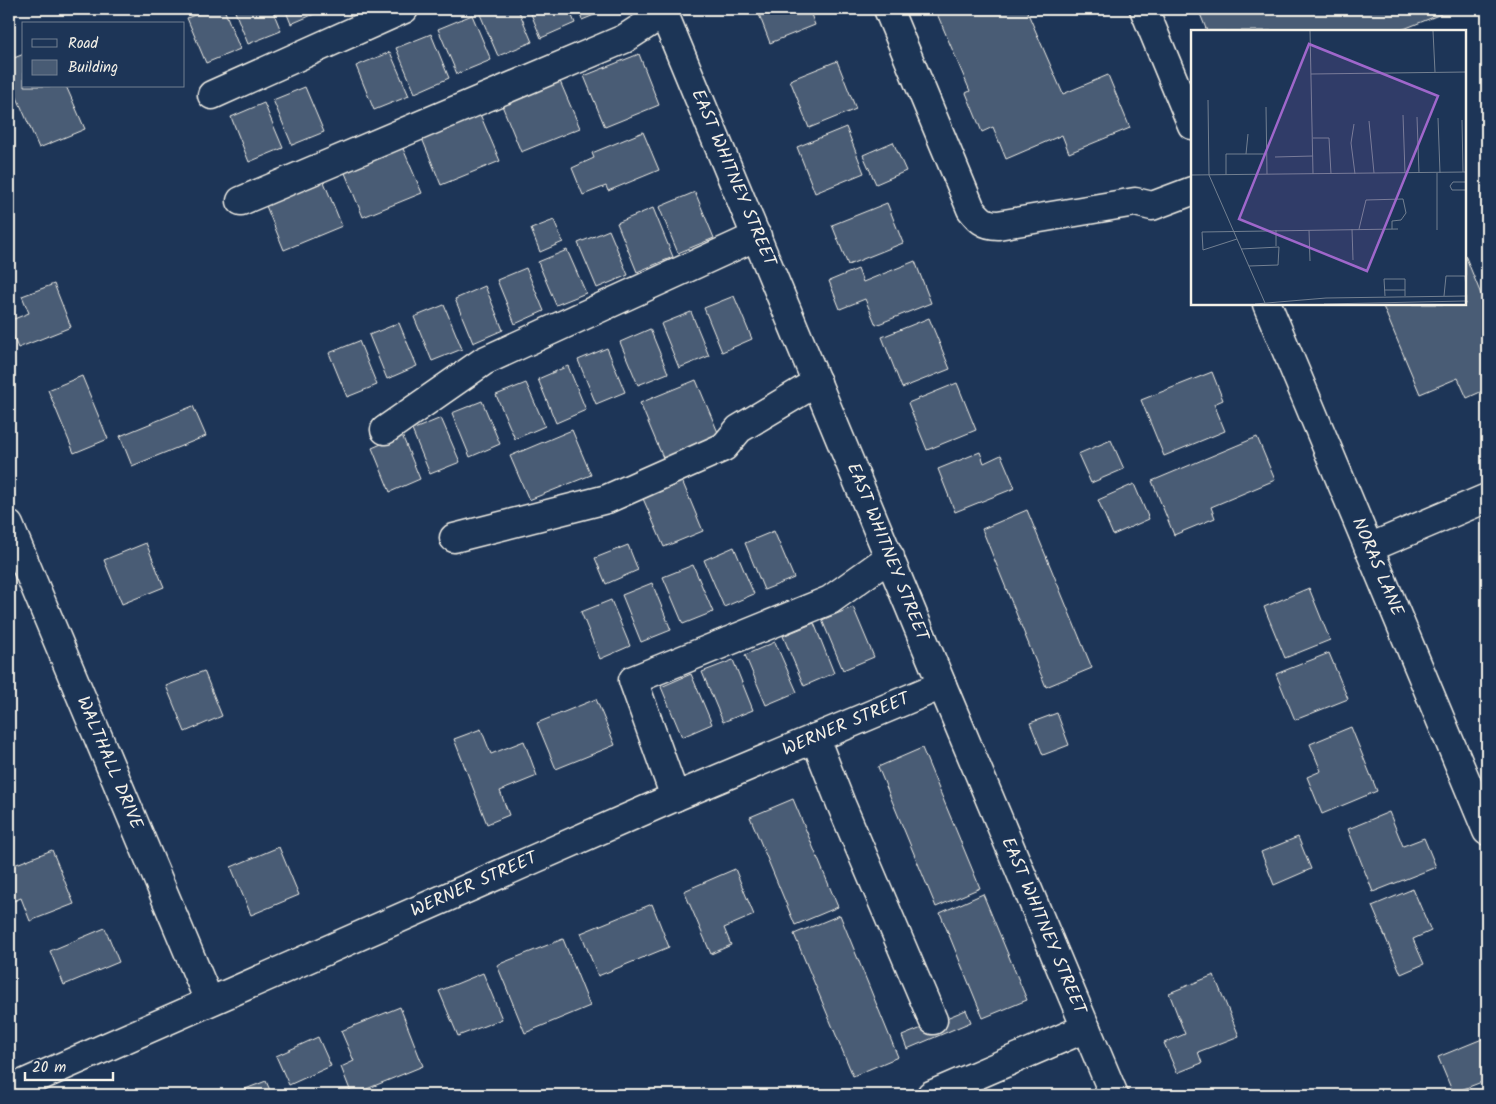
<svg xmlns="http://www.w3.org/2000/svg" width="1496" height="1104" font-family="Kalam,sans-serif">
<rect width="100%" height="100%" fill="#1d3557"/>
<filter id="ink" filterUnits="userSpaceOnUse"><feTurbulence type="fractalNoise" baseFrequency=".02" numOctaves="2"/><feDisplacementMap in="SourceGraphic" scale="10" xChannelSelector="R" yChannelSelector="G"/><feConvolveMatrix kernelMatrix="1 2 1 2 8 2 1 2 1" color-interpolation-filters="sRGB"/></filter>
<g filter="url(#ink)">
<!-- building -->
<g fill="#485b74" stroke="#f4f1e8">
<path d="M210 9H224L240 49 206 63 187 18Z"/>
<path d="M234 9H272L281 31 248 44Z"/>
<path d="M285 9H318L319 12 291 24Z"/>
<path d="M487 9H518L532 42 498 56 479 12Z"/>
<path d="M529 9H569L575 23 541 38Z"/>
<path d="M578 9H609L582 20Z"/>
<path d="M757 9H809L815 25 770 43Z"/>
<path d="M935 9H1026L1063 94 1108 75 1130 128 1069 153 1062 135 1006 159 993 127 982 132 966 93 970 91Z"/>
<path d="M1198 9H1439L1441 14 1399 31H1207Z"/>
<path d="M472 15 491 60 457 74 438 29Z"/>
<path d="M431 34 449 78 415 93 396 48Z"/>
<path d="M390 52 409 96 374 110 356 66Z"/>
<path d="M24 54V86H66L85 129 39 148 9 79V60Z"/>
<path d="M639 54 659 105 605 127 584 76Z"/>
<path d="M837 61 856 109 809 128 790 80Z"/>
<path d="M559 79 580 128 521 152 501 103Z"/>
<path d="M305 87 324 132 292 145 273 100Z"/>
<path d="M264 103 283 148 249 162 231 117Z"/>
<path d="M479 112 500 161 441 185 421 136Z"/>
<path d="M846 127 864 173 815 193 797 147Z"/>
<path d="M643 132 659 170 608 191 606 186 583 195 572 168 594 158 592 153Z"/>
<path d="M893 142 906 171 876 184 863 155Z"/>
<path d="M401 144 422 193 363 217 343 168Z"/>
<path d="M322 177 342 226 284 250 264 201Z"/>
<path d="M695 192 714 238 678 253 659 207Z"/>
<path d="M887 203 903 243 848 265 832 225Z"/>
<path d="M653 208 673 257 637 272 617 223Z"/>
<path d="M554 220 563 242 540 252 531 229Z"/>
<path d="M609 230 628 275 597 288 578 243Z"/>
<path d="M567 250 586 293 556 305 538 262Z"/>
<path d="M1465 255 1487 309V389L1467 398 1458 378 1420 394 1382 304H1465Z"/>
<path d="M915 261 931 303 876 325 865 299 840 309 829 281 858 269 863 282Z"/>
<path d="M526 268 544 311 515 324 497 280Z"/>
<path d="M54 284 71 327 18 348 9 326V321L29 313 22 296Z"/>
<path d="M485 286 503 330 473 343 455 299Z"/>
<path d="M734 296 752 339 722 352 704 308Z"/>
<path d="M444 305 462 349 432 361 414 317Z"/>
<path d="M691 312 709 356 679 368 661 324Z"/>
<path d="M929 318 950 369 902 388 882 337Z"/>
<path d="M399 323 417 366 387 379 369 335Z"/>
<path d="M650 329 668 373 638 385 620 342Z"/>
<path d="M359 341 377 385 347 397 329 353Z"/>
<path d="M607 348 625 392 596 404 578 360Z"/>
<path d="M568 366 586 410 556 423 538 379Z"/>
<path d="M1212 372 1223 400 1214 404 1225 431 1164 456 1141 400Z"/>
<path d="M82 376 108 439 74 453 48 390Z"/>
<path d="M696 380 722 442 666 465 640 403Z"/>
<path d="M526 383 545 426 515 439 496 395Z"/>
<path d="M957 383 976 430 927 450 908 403Z"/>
<path d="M482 401 500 444 470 457 452 413Z"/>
<path d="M193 406 206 436 132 466 120 436Z"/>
<path d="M441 418 460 462 430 474 412 430Z"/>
<path d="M572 430 591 475 529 500 510 456Z"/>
<path d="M402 435 420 479 390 492 372 448Z"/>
<path d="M1257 437 1275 480 1211 507 1215 518 1174 535 1152 481Z"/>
<path d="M1111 440 1124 469 1091 483 1078 454Z"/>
<path d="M980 452 984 463 1001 455 1015 488 955 512 938 469Z"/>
<path d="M678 471 703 531 664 547 638 487Z"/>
<path d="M1134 484 1149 519 1113 535 1098 500Z"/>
<path d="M1027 510 1092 668 1046 687 982 529Z"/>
<path d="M774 531 794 578 764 590 745 543Z"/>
<path d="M146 543 164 587 122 604 104 560Z"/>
<path d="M628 545 638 570 606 584 595 558Z"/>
<path d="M734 547 754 594 724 607 704 560Z"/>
<path d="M693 565 713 612 683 624 663 577Z"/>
<path d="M652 583 671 630 641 642 622 595Z"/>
<path d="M1309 588 1330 640 1285 658 1264 607Z"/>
<path d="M611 600 630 646 600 659 581 612Z"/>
<path d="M853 607 874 657 843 670 822 620Z"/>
<path d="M814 623 834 673 804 686 783 636Z"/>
<path d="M775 642 797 692 766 705 745 655Z"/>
<path d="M1329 653 1348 699 1295 720 1276 674Z"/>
<path d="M733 660 753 710 723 722 702 672Z"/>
<path d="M204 671 222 716 185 732 166 686Z"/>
<path d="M691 674 712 724 682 737 661 687Z"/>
<path d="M596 699 615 745 556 769 537 723Z"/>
<path d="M1057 713 1069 745 1043 755 1030 723Z"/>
<path d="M1351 727 1377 791 1322 814 1307 777 1321 771 1310 744Z"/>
<path d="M481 729 491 754 524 741 537 776 500 791 509 815 487 824 454 739Z"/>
<path d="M922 748 980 888 936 907 878 767Z"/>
<path d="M793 799 838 907 795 925 750 817Z"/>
<path d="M1389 812 1403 846 1424 838 1436 867 1373 892 1348 829Z"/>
<path d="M1298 837 1311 869 1274 885 1261 852Z"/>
<path d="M279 847 299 895 251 915 231 867Z"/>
<path d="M52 850 74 904 30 921 21 898 9 903V867Z"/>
<path d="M735 869 754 915 724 928 731 945 711 954 684 891Z"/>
<path d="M1413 889 1431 931 1413 939 1424 964 1401 974 1372 906Z"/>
<path d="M983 894 1027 1000 983 1018 940 913Z"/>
<path d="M652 904 669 947 598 976 581 933Z"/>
<path d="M840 915 898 1057 853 1076 794 934Z"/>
<path d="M105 928 119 962 64 985 50 951Z"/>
<path d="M563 939 590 1006 525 1033 497 965Z"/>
<path d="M483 973 502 1019 458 1036 439 991Z"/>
<path d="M1214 975 1239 1036 1198 1052 1202 1063 1177 1073 1164 1043 1185 1034 1169 993Z"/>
<path d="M400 1007 423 1066 352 1095 341 1067 354 1061 341 1031Z"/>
<path d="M966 1010 971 1022 907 1049 902 1036Z"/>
<path d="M318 1037 331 1066 289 1085 276 1056Z"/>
<path d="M1487 1037V1080L1453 1093 1438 1057Z"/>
<path d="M266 1081 272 1095H230Z"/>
</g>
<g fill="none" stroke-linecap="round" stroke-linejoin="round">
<!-- minor casing -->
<g stroke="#f4f1e8" stroke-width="31">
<g id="minor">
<path d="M662 9 942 685 1114 1095"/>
<path d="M888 9 971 209C979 219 984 225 998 225L1135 202 1152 206 1192 191"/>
<path d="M1144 9 1192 125"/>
<path d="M212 95 404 9"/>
<path d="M241 201 624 39 664 13"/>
<path d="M1267 304 1487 831"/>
<path d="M385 430 484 361 757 236"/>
<path d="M9 525 209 1001"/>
<path d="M454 538 607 499 724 447 739 429 817 382"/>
<path d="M1369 548 1487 498"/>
<path d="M815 738 841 804 933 1020"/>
<path d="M675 797 633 680 830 600 890 557"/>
<path d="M9 1090 675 797 942 685"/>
<path d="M931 1095 1086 1028"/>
</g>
</g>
<!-- minor -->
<use href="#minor" stroke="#1d3557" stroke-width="28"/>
</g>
</g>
<g text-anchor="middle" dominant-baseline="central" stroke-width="5" stroke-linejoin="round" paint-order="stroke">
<!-- street labels -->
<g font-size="18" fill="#f4f1e8" stroke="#1d3557">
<text transform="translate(733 178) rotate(67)">EAST WHITNEY STREET</text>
<text transform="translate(887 552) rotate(68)">EAST WHITNEY STREET</text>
<text transform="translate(1377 567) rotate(67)">NORAS LANE</text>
<text transform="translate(846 725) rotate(-23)">WERNER STREET</text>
<text transform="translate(109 763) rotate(67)">WALTHALL DRIVE</text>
<text transform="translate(474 885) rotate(-24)">WERNER STREET</text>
<text transform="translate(1043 926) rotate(67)">EAST WHITNEY STREET</text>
</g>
</g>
<!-- overview -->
<g transform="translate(1191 30)">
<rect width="275" height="275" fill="#1d3557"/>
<path fill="none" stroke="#738091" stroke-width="1" d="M119 1 122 144M242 1 244 42M120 44 275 42M17 70 18 145 74 273M75 77 76 144M212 85 214 143M226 87 228 143M247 88 249 143M271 90 272 142M178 91 183 143M163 94 160 113 164 144M122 108H138L140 144M55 124 57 104M84 127 122 126M246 143V200M0 145 275 142M35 145V124H75M275 152H262L259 156 261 160H275M161 199 162 230M168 199 175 170 212 169 215 183 210 190 201 191V199M118 200 119 231M46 209 12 220 11 202 207 199M85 216V200M50 219 88 217 87 235 58 236M193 260H214M194 266 193 249H214V266M253 266 255 246H274L275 258M64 274 135 268 275 266M133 274 275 271"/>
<path fill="#9f67cb" fill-opacity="0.15" stroke="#9f67cb" stroke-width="2.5" d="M118 14 247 66 176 241 48 189Z"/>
<rect width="275" height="275" fill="none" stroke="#f4f1e8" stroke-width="2.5"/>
</g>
<!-- margin -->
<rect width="1496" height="1104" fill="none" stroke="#1d3557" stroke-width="30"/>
<rect x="15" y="15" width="1466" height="1074" fill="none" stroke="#f4f1e8" stroke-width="2" filter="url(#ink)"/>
<!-- legend -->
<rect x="22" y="22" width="162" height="65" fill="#1d3557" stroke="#738091"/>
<rect x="32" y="39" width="25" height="8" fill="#1d3557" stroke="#738091"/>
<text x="68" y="48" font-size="15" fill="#f4f1e8">Road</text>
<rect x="32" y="60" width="25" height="15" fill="#485b74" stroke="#738091"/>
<text x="68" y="72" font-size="15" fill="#f4f1e8">Building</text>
<!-- scale -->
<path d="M25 1072v8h88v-8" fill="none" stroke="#f4f1e8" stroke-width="2.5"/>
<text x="32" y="1072" font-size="15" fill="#f4f1e8" stroke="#1d3557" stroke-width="4" paint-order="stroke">20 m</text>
</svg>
